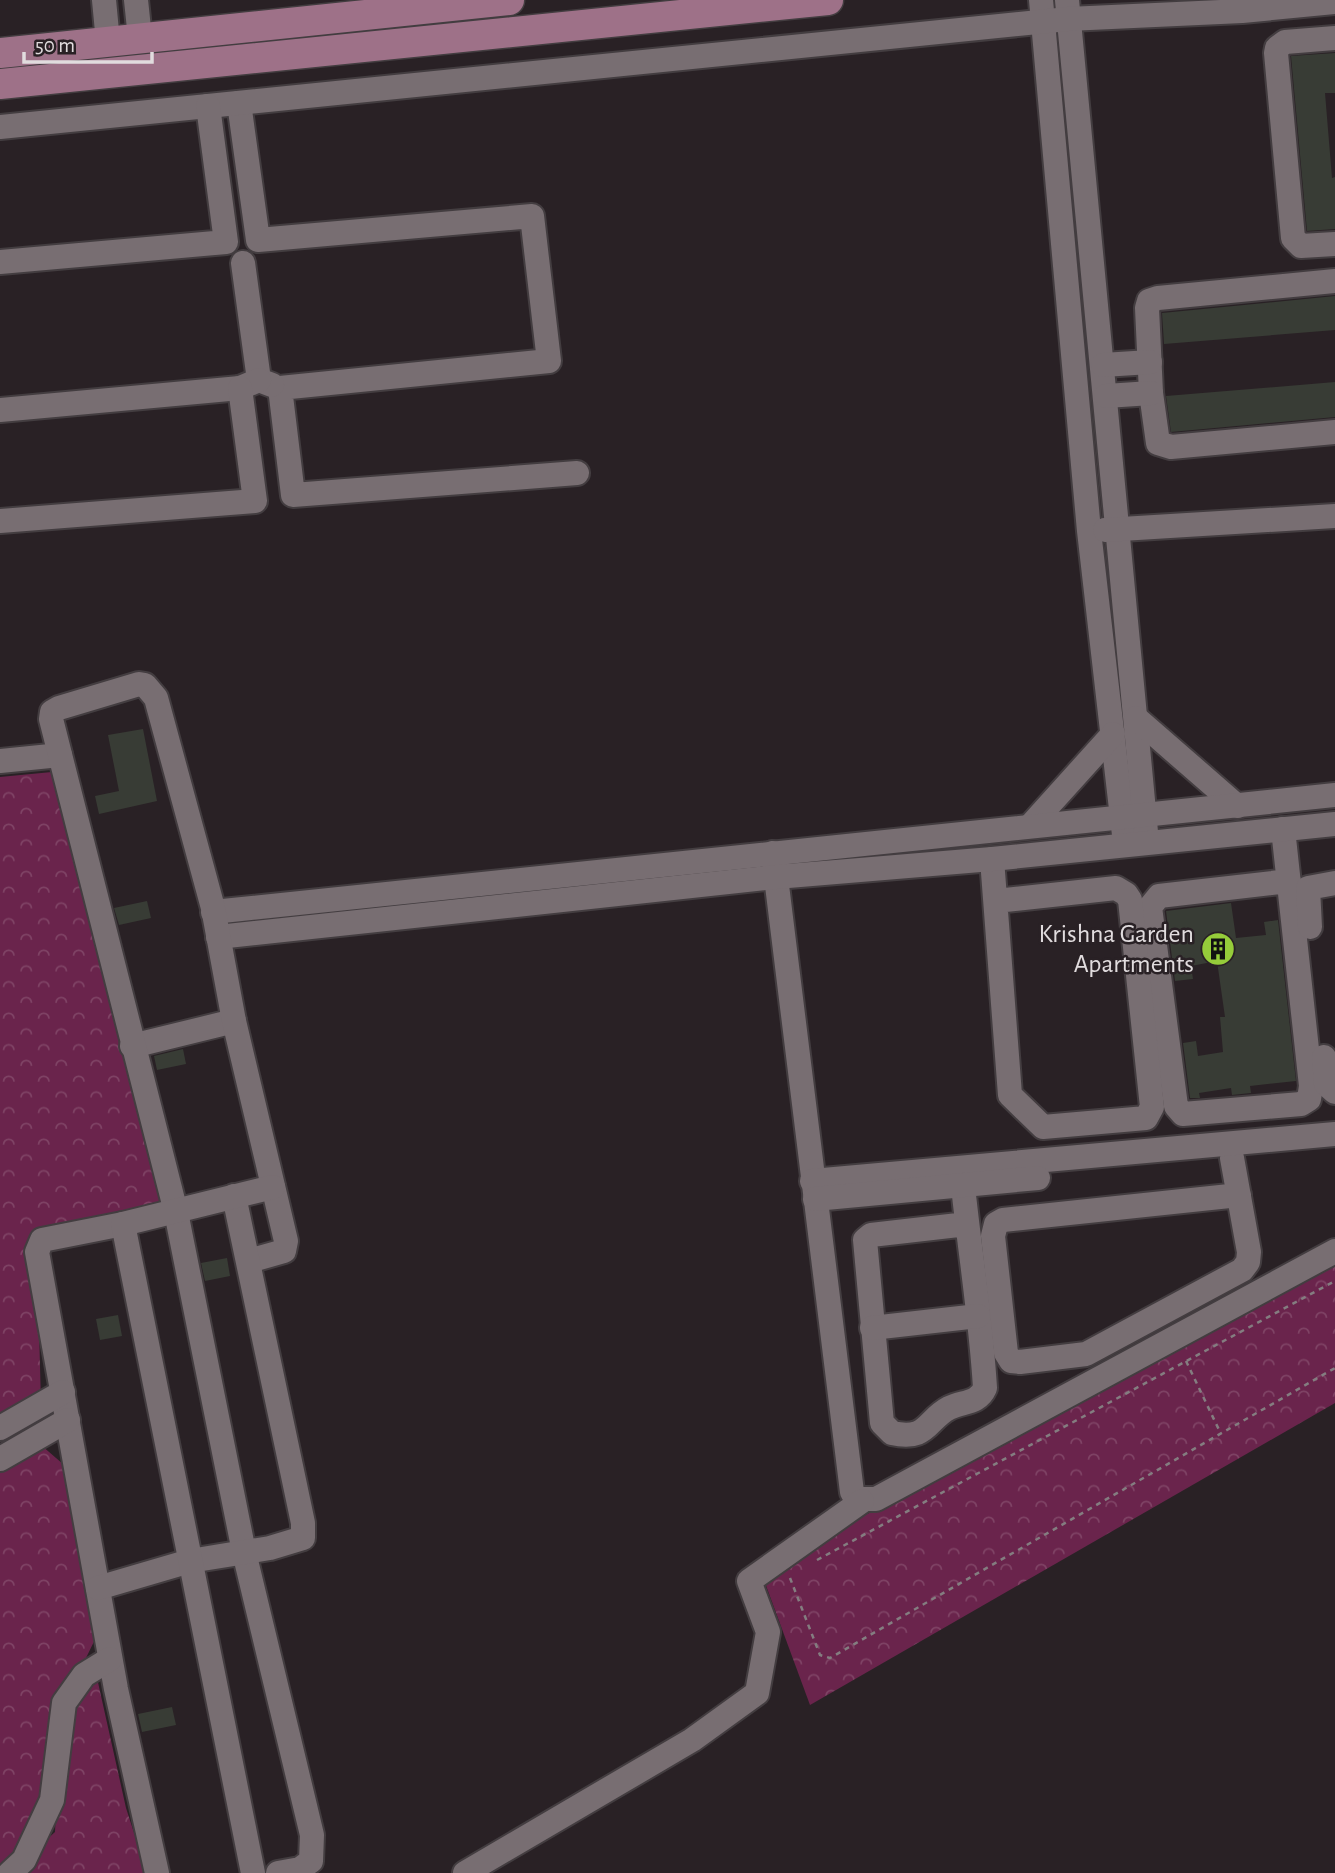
<svg xmlns="http://www.w3.org/2000/svg" width="1335" height="1873" font-family="'Alegreya Sans',sans-serif">
<defs>
<pattern id="forest-crowns" width="20" height="18" patternUnits="userSpaceOnUse" patternTransform="scale(1.75)"><rect width="20" height="18" fill="#6a244c"/><path d="M2 6a3 3 0 1 1 6 0M12 15a3 3 0 1 1 6 0" fill="none" stroke="#7f4365"/></pattern>
</defs>
<rect width="100%" height="100%" fill="#292125"/>
<!-- forest -->
<g fill="url(#forest-crowns)">
<path d="M52 772 176 1212 37 1252 41 1404 0 1428V777Z"/>
<path d="M1335 1259V1403L810 1705 761 1572Z"/>
<path d="M34 1439 78 1477 104 1621 64 1703 37 1838 12 1871 55 1832 60 1730 95 1669 126 1808 147 1873H0V1461Z"/>
</g>
<!-- building -->
<g fill="#383c35">
<path d="M1335 53V93H1325L1332 178 1335 177V229L1307 231 1291 56Z"/>
<path d="M1335 296V330L1164 344 1162 313Z"/>
<path d="M1335 382V417L1171 432 1166 396Z"/>
<path d="M143 729 157 801 99 814 95 796 119 791 108 735Z"/>
<path d="M147 901 151 918 119 925 114 908Z"/>
<path d="M1231 903 1236 938 1266 935 1264 922 1278 920 1296 1081 1250 1086 1251 1093 1232 1095 1231 1088 1199 1093 1200 1098H1190L1183 1043 1196 1041 1198 1056 1223 1052 1220 1017H1225L1217 961 1191 966 1193 979 1175 981 1166 911Z"/>
<path d="M183 1049 186 1064 157 1070 154 1056Z"/>
<path d="M227 1258 230 1276 205 1281 201 1263Z"/>
<path d="M118 1315 122 1336 100 1340 96 1319Z"/>
<path d="M172 1707 176 1725 142 1732 138 1714Z"/>
</g>
<g fill="none" stroke-linecap="round" stroke-linejoin="round">
<!-- minor casing -->
<g stroke="#433d40" stroke-width="28">
<g id="minor">
<path d="M104 0 108 42"/>
<path d="M136 0 140 38"/>
<path d="M1041 0 1089 531 1124 835"/>
<path d="M1067 0 1146 832"/>
<path d="M1335 38 1285 42 1277 48 1276 53 1293 238 1301 246 1335 244"/>
<path d="M239 103 258 240 532 216 549 361 280 388 293 495 577 473"/>
<path d="M0 127 1068 19 1242 11 1335 2"/>
<path d="M0 262 226 242 208 106"/>
<path d="M243 263 259 380 272 385"/>
<path d="M1335 281 1158 298 1149 301 1147 308 1151 393 1158 443 1171 447 1335 432"/>
<path d="M1103 365 1150 362"/>
<path d="M1106 396 1151 393"/>
<path d="M0 410 240 388 259 380"/>
<path d="M0 521 255 501 240 388"/>
<path d="M1105 530 1335 516"/>
<path d="M1136 718 1237 806"/>
<path d="M0 761 60 755"/>
<path d="M1031 825 1113 734"/>
<path d="M1283 829 1311 1086 1309 1099 1301 1104 1183 1114 1176 1106 1150 907 1159 896 1289 881"/>
<path d="M773 853 852 1492 857 1499H876L1335 1251"/>
<path d="M992 859 1010 1095 1043 1127 1146 1118 1152 1107 1130 900 1126 894 1116 888 996 901"/>
<path d="M213 912 1335 795"/>
<path d="M1310 927 1308 888 1335 883"/>
<path d="M218 937 776 877 992 859 1335 824"/>
<path d="M132 1046 234 1021"/>
<path d="M1324 1057 1326 1084 1335 1092"/>
<path d="M1232 1158 1234 1169 1249 1252 1248 1262 1242 1270 1086 1354 1020 1362 1011 1361 1006 1353 993 1236 996 1224 1003 1220 1239 1195"/>
<path d="M812 1181 1335 1134"/>
<path d="M963 1186C970 1253 981 1320 985 1388 978 1404 963 1401 949 1408 926 1420 928 1441 892 1433L882 1423 865 1240 871 1235 967 1224"/>
<path d="M815 1199 1038 1178"/>
<path d="M123 1224 42 1240 37 1252 116 1689 157 1873"/>
<path d="M249 1261 284 1251 286 1241 234 1021 213 908 156 698 145 685 139 684 59 708 52 712 51 719 176 1212 244 1552 312 1835 311 1861 300 1869 278 1873"/>
<path d="M872 1328 978 1316"/>
<path d="M0 1428 63 1392"/>
<path d="M0 1459 68 1420"/>
<path d="M98 1588 190 1561 270 1548 303 1538V1523L234 1196"/>
<path d="M10 1873 24 1860 52 1800 64 1703 84 1675 110 1659"/>
<path d="M253 1873 123 1224 273 1187"/>
<path d="M465 1873 692 1740 757 1693 768 1632 749 1581 862 1501"/>
</g>
</g>
<!-- major casing -->
<g stroke="#433d40" stroke-width="33">
<g id="major">
<path d="M0 53 509 0"/>
<path d="M0 84 828 0"/>
</g>
</g>
<!-- path -->
<g stroke="#847d80" stroke-width="2.5" stroke-dasharray="5 5" stroke-linecap="butt">
<path d="M1186 1361 1221 1434"/>
<path d="M817 1560 1335 1281"/>
<path d="M790 1578 820 1655 830 1658 1335 1368"/>
</g>
<!-- minor -->
<use href="#minor" stroke="#786e72" stroke-width="24"/>
<!-- major -->
<use href="#major" stroke="#9e7188" stroke-width="30"/>
</g>
<!-- icons -->
<defs>
<g id="building-disc" transform="scale(1.75)"><circle r="9.5" fill="#95cc3a" stroke="#292125"/><path d="M-4-6H4V6H1V3H-1V6H-4ZM-2.5-4.3h1.7v1.8h-1.7ZM.8-4.3h1.7v1.8H.8ZM-2.5-1h1.7V.8h-1.7ZM.8-1h1.7V.8H.8Z" fill="#111"/></g>
</defs>
<g fill-rule="evenodd">
<use href="#building-disc" x="1218" y="949"/>
</g>
<g text-anchor="middle" dominant-baseline="central" stroke-width="5" stroke-linejoin="round" paint-order="stroke">
<!-- poi labels -->
<g font-size="26" fill="#e1dcde" stroke="#292125" text-anchor="end">
<text x="1194" y="934">Krishna Garden<tspan x="1194" dy="30">Apartments</tspan></text>
</g>
</g>
<!-- scale -->
<path d="M24 52v10h128v-10" fill="none" stroke="#e1dcde" stroke-width="3.5"/>
<text x="35" y="52" font-size="21" fill="#e1dcde" stroke="#292125" stroke-width="5" paint-order="stroke">50 m</text>
</svg>
